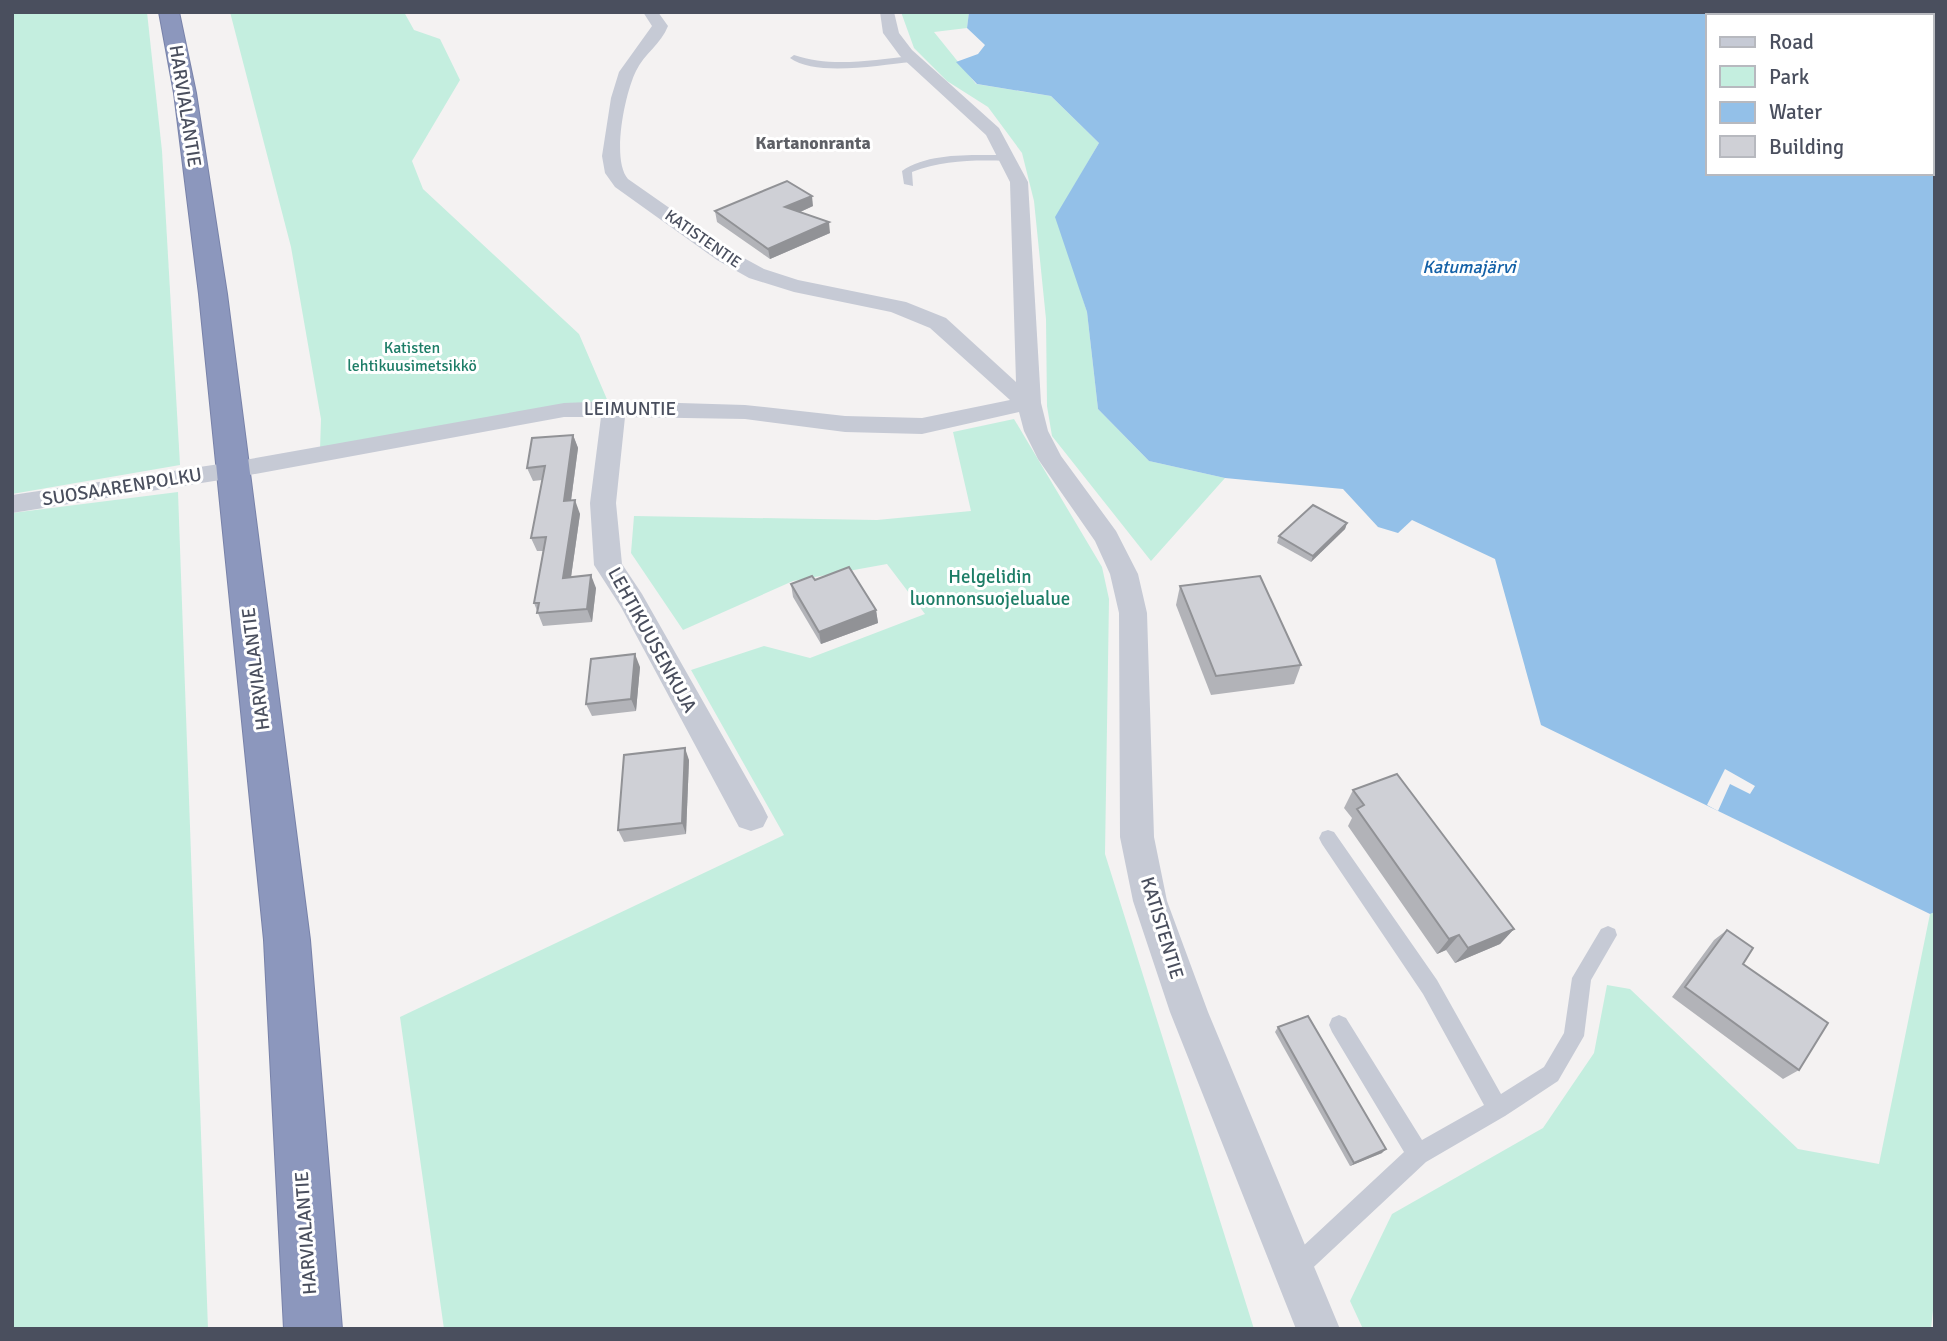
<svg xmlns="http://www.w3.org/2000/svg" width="1947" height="1341" font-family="Signika,sans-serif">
<rect width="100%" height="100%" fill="#f4f2f2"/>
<!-- green -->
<g fill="#c4eedf">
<path d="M12 12H147L162 151 180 465 12 494Z"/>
<path d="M230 12H404L414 30 440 39 460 80 412 161 423 189 579 334 609 404 320 450 321 419 291 247Z"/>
<path d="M901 12H969L967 28 934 32 976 84 1051 96 1099 143 1057 215 1087 312 1098 409 1149 461 1225 478 1151 561 1052 436 1047 406 1046 319 1034 201 1022 153 988 107 947 81 914 48Z"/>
<path d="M1014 419 1102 567 1109 599 1105 854 1254 1329H444L400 1017 784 835 691 670 764 646 810 658 925 614 887 564 793 581 683 630 631 553 634 516 877 520 971 511 953 432Z"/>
<path d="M178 492 208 1329H12V513Z"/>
<path d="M1935 912V1291L1931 1329H1363L1350 1301 1392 1214 1543 1128 1594 1053 1607 985 1630 989 1798 1149 1879 1164 1930 914Z"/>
</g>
<!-- water -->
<path fill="#93c0e8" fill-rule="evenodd" d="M969 12H1935V912L1930 914 1541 725 1495 559 1412 520 1398 533 1378 527 1343 489 1225 478 1149 461 1098 409 1087 312 1055 217 1099 143 1051 96 977 84 956 62 978 54 985 45 967 28ZM1707 16H1931V173H1707Z"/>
<!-- pier -->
<path fill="#f4f2f2" d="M1725 769 1755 786 1750 794 1730 784 1718 811 1707 805Z"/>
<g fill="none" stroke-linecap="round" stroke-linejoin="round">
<!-- highway casing -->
<g stroke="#7882a9" stroke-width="2">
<path id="highway" d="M159 12H179L196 93 227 294 310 940 342 1329H284L264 940 199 294 174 93Z"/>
</g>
<!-- lane -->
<g fill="#c6cad5" fill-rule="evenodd">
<path d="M794 55C831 68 872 60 911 56L915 59 911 62C879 65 816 77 790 58Z"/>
<path d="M982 155H1007L1012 158 1007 161C975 160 943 160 912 172L913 186 904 184 902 171C923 156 956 155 982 155Z"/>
<path d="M1328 830 1334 832 1437 980 1501 1094 1544 1067 1564 1033 1572 978 1601 929 1608 926 1615 929 1617 935 1591 980 1584 1036 1558 1081 1505 1116 1426 1162 1302 1278 1294 1281 1286 1278 1283 1270 1286 1262 1404 1152 1332 1032 1329 1025 1332 1018 1339 1015 1346 1018 1422 1140 1484 1105 1423 994 1322 844 1319 838 1322 832Z"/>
</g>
<!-- street -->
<path fill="#c6cad5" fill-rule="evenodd" d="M643 12H658L668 26C661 44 644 54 636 71 625 93 611 160 628 179L731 251 764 269 798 280 906 302 946 318 1016 382 1010 182 986 135 900 56 883 33 880 12H894L899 33 912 50 999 128 1028 182 1041 403 1048 431 1061 456 1116 531 1138 574 1147 613 1154 837 1167 901 1208 1012 1340 1329H1296L1170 1012 1133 901 1120 837 1119 613 1110 574 1095 541 1038 459 1024 431 1019 412 922 434 845 432 745 419 625 417 616 503 622 564 642 594 763 807 768 817 763 827 751 831 739 827 621 607 594 565 590 503 601 417H564L233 478 12 513V495L233 462 564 403 614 401 745 405 845 416 922 418 1010 400 930 328 891 312 794 292 749 278 717 260 615 187 605 173 602 156 611 98 619 72 652 26Z"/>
<!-- highway -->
<use href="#highway" fill="#8c97bd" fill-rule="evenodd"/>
</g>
<!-- wall -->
<g fill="#b2b3b8">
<path d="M813 206 800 212 830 233 770 259 717 222 715 211Z"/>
<path d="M573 435 578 448 571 501 580 514 571 577 596 588 592 622 543 626 534 603 543 551H537L531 538 542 480 533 481 527 468Z"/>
<path d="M1347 523 1345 529 1311 562 1277 543 1279 536Z"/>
<path d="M815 580 876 610 878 623 821 644 793 597 791 584Z"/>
<path d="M1180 586 1301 665 1294 684 1211 695 1176 605Z"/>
<path d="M640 667 636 711 592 716 586 704Z"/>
<path d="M689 760 686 834 624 842 618 830Z"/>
<path d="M1353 790 1514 929 1500 944 1455 963 1446 950 1437 954 1348 826 1352 818 1344 808Z"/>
<path d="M1727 930 1743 964 1799 1070 1783 1079 1672 997 1714 940Z"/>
<path d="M1278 1027 1382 1153 1350 1166 1275 1032Z"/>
</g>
<!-- shaded-wall -->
<g fill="#919296">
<path d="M812 196 813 206 787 218 785 207Z"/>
<path d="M829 222 830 233 770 259 768 249Z"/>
<path d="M573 435 578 448 569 515 564 501Z"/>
<path d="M575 500 580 514 569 591 563 578Z"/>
<path d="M1347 523 1345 529 1311 562 1313 556Z"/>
<path d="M591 575 596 588 592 622 587 609Z"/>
<path d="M876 610 878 623 821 644 819 632Z"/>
<path d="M635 654 640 667 636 711 631 699Z"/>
<path d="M685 748 689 760 686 834 682 823Z"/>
<path d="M1514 929 1500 944 1455 963 1468 948Z"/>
<path d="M1459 935 1446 950 1437 954 1449 939Z"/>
<path d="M1386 1149 1382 1153 1350 1166 1354 1163Z"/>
</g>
<!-- building -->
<g fill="#cfd0d6" stroke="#919296" stroke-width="2">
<path d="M787 181 812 196 785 207 829 222 768 249 715 211Z"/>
<path d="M573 435 564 501 575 500 563 578 591 575 587 609 537 613 539 603H534L546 537 531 538 545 466 527 468 532 438Z"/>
<path d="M1313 505 1347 523 1313 556 1279 536Z"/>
<path d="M849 567 876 610 819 632 791 584 812 576 815 580Z"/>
<path d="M1260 576 1301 665 1216 676 1180 586Z"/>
<path d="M635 654 631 699 586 704 591 659Z"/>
<path d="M685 748 682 823 618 830 624 755Z"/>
<path d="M1397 774 1514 929 1468 948 1459 935 1449 939 1357 809 1364 805 1353 790Z"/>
<path d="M1727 930 1753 948 1743 964 1828 1023 1799 1070 1685 987Z"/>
<path d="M1308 1016 1386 1149 1354 1163 1278 1027Z"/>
</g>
<g text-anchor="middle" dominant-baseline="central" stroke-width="6" stroke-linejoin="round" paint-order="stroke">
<!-- far-street labels -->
<g font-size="16" fill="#4a4f5e" stroke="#fff">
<text transform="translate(703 239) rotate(35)">KATISTENTIE</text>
</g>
<!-- far-park labels -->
<g font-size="16" fill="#1d7d67" stroke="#fff">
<text x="412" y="348">Katisten<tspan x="412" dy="18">lehtikuusimetsikkö</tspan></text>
</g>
<!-- far-neighbourhood labels -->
<g font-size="18" font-weight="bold" fill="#5e6066" stroke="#fff">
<text x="813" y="143">Kartanonranta</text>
</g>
<!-- far-water labels -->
<g font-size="18" font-style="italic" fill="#1461a7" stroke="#fff">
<text x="1469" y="267">Katumajärvi</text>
</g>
<!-- street labels -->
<g font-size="19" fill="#4a4f5e" stroke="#fff">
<text transform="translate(185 106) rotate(81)">HARVIALANTIE</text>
<text x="630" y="409">LEIMUNTIE</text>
<text transform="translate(122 487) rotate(-9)">SUOSAARENPOLKU</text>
<text transform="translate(652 640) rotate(61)">LEHTIKUUSENKUJA</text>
<text transform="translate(256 669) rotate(-97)">HARVIALANTIE</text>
<text transform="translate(1162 928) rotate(73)">KATISTENTIE</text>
<text transform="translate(306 1233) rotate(-94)">HARVIALANTIE</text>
</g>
<!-- park labels -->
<g font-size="19" fill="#1d7d67" stroke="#fff">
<text x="990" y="577">Helgelidin<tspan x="990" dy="22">luonnonsuojelualue</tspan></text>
</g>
</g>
<!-- border -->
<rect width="1947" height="1341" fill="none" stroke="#4a4f5e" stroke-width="28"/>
<!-- legend -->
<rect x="1706" y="14" width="228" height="161" fill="#ffffff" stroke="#b7b9bf" stroke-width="2"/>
<rect x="1720" y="37" width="35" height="10" fill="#c6cad5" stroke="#b7b9bf" stroke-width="2"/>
<text x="1769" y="49" font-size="21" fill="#4a4f5e">Road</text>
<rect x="1720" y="66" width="35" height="21" fill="#c4eedf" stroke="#b7b9bf" stroke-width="2"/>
<text x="1769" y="84" font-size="21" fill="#4a4f5e">Park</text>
<rect x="1720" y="102" width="35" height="21" fill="#93c0e8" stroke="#b7b9bf" stroke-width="2"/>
<text x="1769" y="119" font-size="21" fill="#4a4f5e">Water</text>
<rect x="1720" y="136" width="35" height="21" fill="#cfd0d6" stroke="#b7b9bf" stroke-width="2"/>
<text x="1769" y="154" font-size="21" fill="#4a4f5e">Building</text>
</svg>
